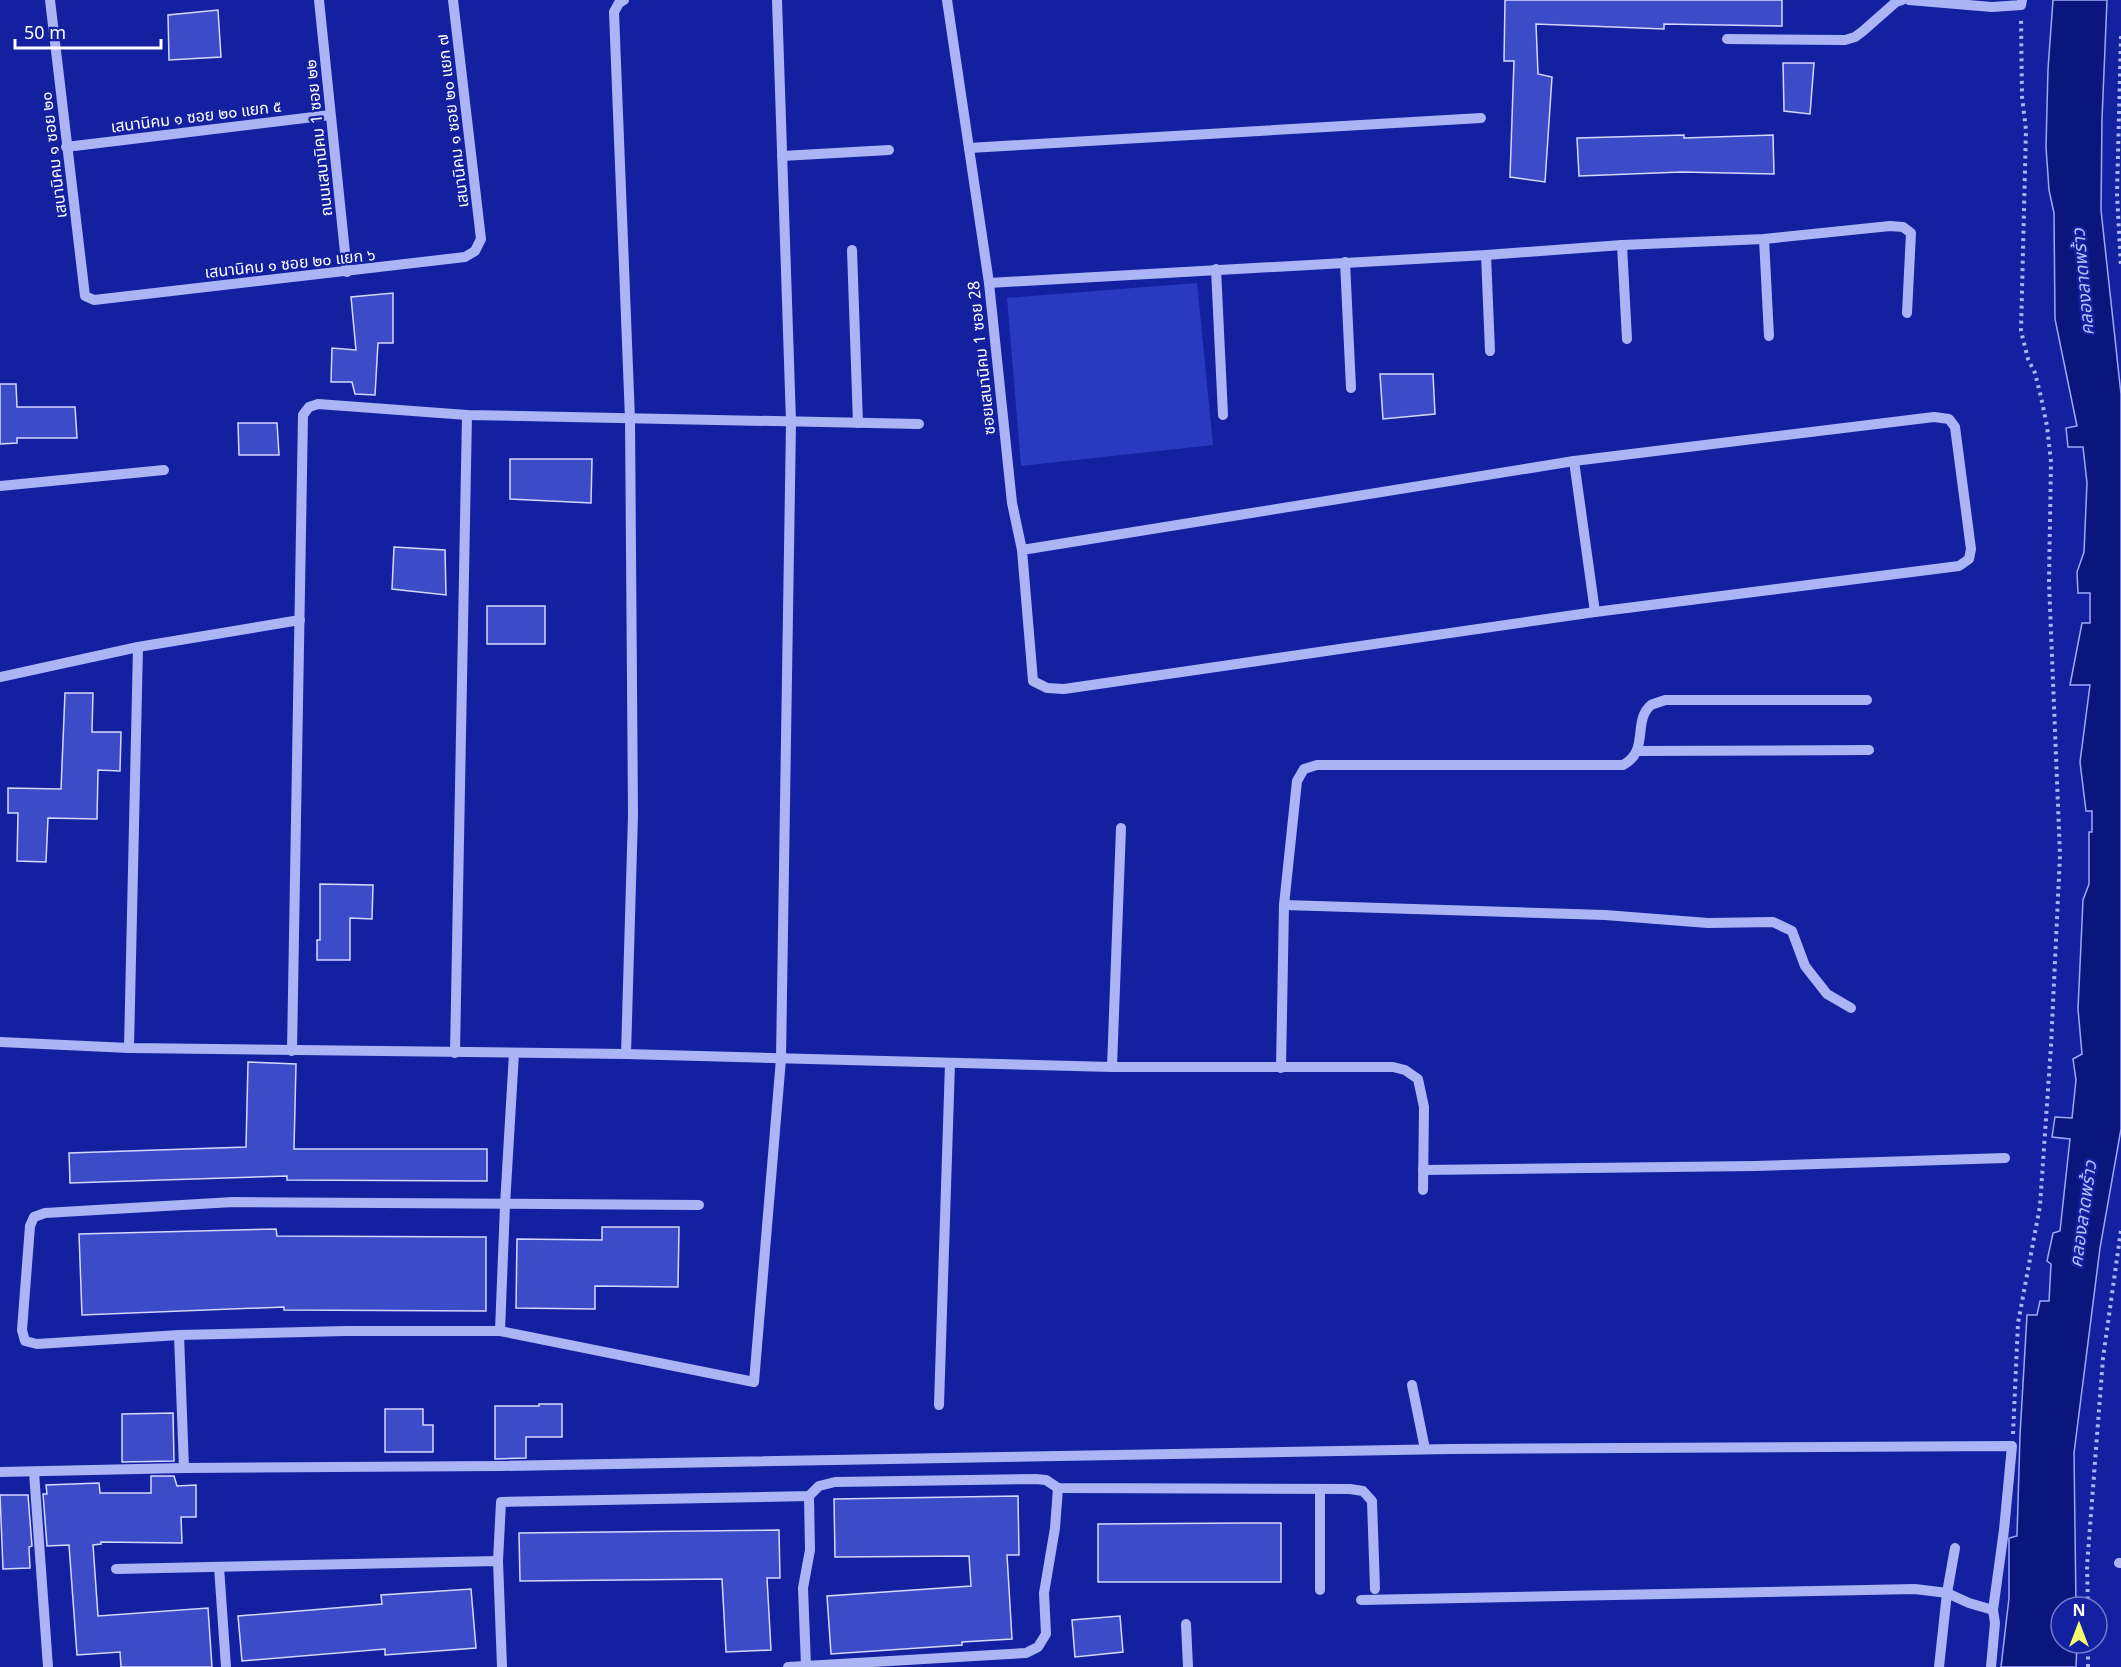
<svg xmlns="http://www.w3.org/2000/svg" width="2121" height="1667" font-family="'Noto Sans','Noto Sans Thai',sans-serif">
<rect width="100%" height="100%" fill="#1321a0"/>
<!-- green -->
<path fill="#2a3ac0" d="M1197 283 1213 445 1021 466 1007 298Z"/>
<!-- water -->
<path fill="#0b167d" stroke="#9ea9f7" stroke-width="1.5" d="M2053 0H2107L2102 119 2101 210 2121 394V1129L2100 1248 2074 1453 2076 1607H2061V1643H2077L2076 1667H2001L2009 1598V1538L2017 1536 2020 1435 2027 1315H2037L2040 1301H2049L2051 1264 2047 1261 2053 1233 2060 1231 2070 1139 2052 1137 2055 1117 2072 1118 2076 1080 2073 1059 2082 1054 2078 1009 2083 900 2089 884V832H2092V811H2086L2080 762 2090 685H2070L2082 623H2090V593H2078L2077 572 2084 552 2087 483 2083 447H2068L2066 428 2077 426 2055 319 2054 213 2049 190 2046 147 2048 69Z"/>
<!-- building -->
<g fill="#3c4bc7" stroke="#d4d9fe" stroke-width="1.5">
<path d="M1505 0H1782V26L1664 24V29L1536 24 1538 74 1552 77 1545 182 1510 177 1514 61H1504Z"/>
<path d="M218 10 221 57 169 60 168 15Z"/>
<path d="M1783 63H1814L1810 114 1784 111Z"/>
<path d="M1684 135V138L1773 135 1774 174 1682 172 1579 176 1577 138Z"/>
<path d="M393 293V343H378L375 395 355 394 352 382H331L332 348 356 350 351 297Z"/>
<path d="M1380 374H1433L1435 414 1383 419Z"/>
<path d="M0 384H16L17 407H75L77 438H17V443L0 444Z"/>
<path d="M238 423H277L279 455H239Z"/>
<path d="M510 459H592L591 503 510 499Z"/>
<path d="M394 547 445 550 446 595 392 589Z"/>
<rect x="487" y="606" width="58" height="38"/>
<path d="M65 693H93L92 732H121L120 771 98 770 97 819 48 818 46 862 17 861 18 813H8V788L61 789Z"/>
<path d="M320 884 373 885 372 919 350 918V960H317V940H320Z"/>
<path d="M248 1062 296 1064 294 1149H487V1181L287 1180V1176L70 1183 69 1153 246 1147Z"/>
<path d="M602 1227H679L678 1287 595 1286V1309L516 1308 517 1239 602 1240Z"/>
<path d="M276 1229 277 1236 486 1237V1311L284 1310V1307L82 1315 79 1234Z"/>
<path d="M539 1404H562V1437H526V1458L495 1459V1406H539Z"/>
<path d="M385 1409H423V1425H433V1452H385Z"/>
<path d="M173 1413 174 1461 122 1462V1414Z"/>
<path d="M151 1476H174L177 1486 196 1485V1517H181L182 1543 101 1542V1544L93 1545 98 1616 208 1608 212 1667H121L120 1652 77 1655 69 1545 47 1546 43 1494H47L46 1485 99 1483 100 1493H151Z"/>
<path d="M0 1495H28L32 1546 29 1547 30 1568 3 1569Z"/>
<path d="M1018 1496 1019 1555H1007L1012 1639 962 1642V1645L831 1654 827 1596 971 1586 969 1556 835 1557 834 1499Z"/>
<path d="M1244 1523H1281V1582H1098V1524Z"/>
<path d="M779 1530 780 1578H767L771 1650 726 1652 722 1579 520 1581 519 1533Z"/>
<path d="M471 1589 476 1648 385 1655V1649L242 1661 238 1616 382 1604 381 1595Z"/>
<path d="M1120 1616 1123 1652 1075 1657 1072 1620Z"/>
</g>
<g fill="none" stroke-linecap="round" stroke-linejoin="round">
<!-- path -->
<g stroke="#abb4f5" stroke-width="4" stroke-dasharray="3 4.5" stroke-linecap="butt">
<path d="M2121 36 2117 194 2121 268"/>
<path d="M2013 1434 2018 1323 2040 1206 2051 1046 2060 855 2049 582 2051 462 2047 426 2041 397 2035 373 2028 359 2021 331 2026 130 2022 97 2021 18"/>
<path d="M2088 1607 2087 1566 2103 1358 2121 1230"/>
<path d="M2088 1667V1643"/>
</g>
<!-- minor -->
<g stroke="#abb4f5" stroke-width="10">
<path d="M50 0 85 296 94 300 465 257 475 251 481 239 453 0"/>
<path d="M319 0 347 272"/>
<path d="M624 0 619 3 614 12 630 419 633 815 626 1054"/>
<path d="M947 0 989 283 1012 503 1022 550 1033 681 1047 688 1064 689 1595 612 1959 566 1969 559 1971 549 1955 427 1949 419 1934 417 1574 461 1022 550"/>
<path d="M1909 0 1992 7 2021 5 2022 0"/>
<path d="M1727 39 1845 40 1855 37 1863 31 1896 2 1902 0"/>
<path d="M66 147 330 115"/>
<path d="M969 148 1481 118"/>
<path d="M782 156 889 150"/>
<path d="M1764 239 1769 336"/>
<path d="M1622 245 1627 339"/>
<path d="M852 250 858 423"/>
<path d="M1486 255 1490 351"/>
<path d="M1345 262 1351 388"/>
<path d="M1216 269 1223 415"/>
<path d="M989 283 1486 255 1622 245 1764 239 1890 226 1903 227 1911 233 1907 313"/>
<path d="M1574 461 1595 612"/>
<path d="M0 486 164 470"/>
<path d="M0 677 138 647 300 620"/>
<path d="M1637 751 1869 750"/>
<path d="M1284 905 1605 915 1708 923 1773 922 1792 931 1805 966 1827 994 1851 1008"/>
<path d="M0 1042 129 1048 626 1054 1112 1067H1393L1405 1070 1418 1079 1424 1107 1423 1190"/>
<path d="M129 1048 138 647"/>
<path d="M292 1051 303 415 309 407 318 404 467 415 919 424"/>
<path d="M455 1053 467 415"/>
<path d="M1112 1067 1121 828"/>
<path d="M1281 1068 1284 905 1297 781 1304 769 1317 765H1623C1650 751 1632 721 1651 705 1654 703 1661 702 1665 700H1867"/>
<path d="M1423 1170 1755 1166 2005 1158"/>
<path d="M699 1205 233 1202 45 1213 34 1217 30 1226 22 1330 25 1341 37 1344 179 1335 346 1331H500L754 1382 781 1059 791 422 777 0"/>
<path d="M500 1331 505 1205 514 1053"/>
<path d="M179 1335 184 1468"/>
<path d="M1412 1385 1425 1449"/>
<path d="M939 1405 950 1063"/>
<path d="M0 1472 184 1468 501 1466 1451 1449 2012 1446 2004 1530 1993 1610 1995 1623 1991 1667"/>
<path d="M34 1472 48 1667"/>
<path d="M1320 1489V1590"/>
<path d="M498 1561 501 1502 809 1496 819 1486 835 1482 1036 1479 1046 1480 1058 1488 1350 1489 1363 1491 1372 1501 1375 1589"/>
<path d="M2119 1563H2121"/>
<path d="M219 1567 226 1667"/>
<path d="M116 1569 498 1561 502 1667"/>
<path d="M1361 1600 1915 1589 1947 1593 1969 1603 1993 1610"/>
<path d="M1186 1624 1188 1667"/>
<path d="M806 1666 803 1588 810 1550 809 1496"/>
<path d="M788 1667 1026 1653 1038 1647 1046 1634 1044 1593 1055 1528 1058 1488"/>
<path d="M1939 1667 1947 1593 1955 1548"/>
</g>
</g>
<g text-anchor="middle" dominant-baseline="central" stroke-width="4.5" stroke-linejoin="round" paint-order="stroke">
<!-- street labels -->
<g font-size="16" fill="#fff" stroke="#1321a0">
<text transform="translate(196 116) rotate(-7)">เสนานิคม ๑ ซอย ๒๐ แยก ๕</text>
<text transform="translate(452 121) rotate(-97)">เสนานิคม ๑ ซอย ๒๐ แยก ๗</text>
<text transform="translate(318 138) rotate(-96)">ถนนเสนานิคม 1 ซอย ๒๒</text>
<text transform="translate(53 155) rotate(-97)">เสนานิคม ๑ ซอย ๒๐</text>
<text transform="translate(290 263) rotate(-6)">เสนานิคม ๑ ซอย ๒๐ แยก ๖</text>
<text transform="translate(981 358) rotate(-96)">ซอยเสนานิคม 1 ซอย 28</text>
</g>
<!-- water labels -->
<g font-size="18" font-style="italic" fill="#b8c0fb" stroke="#1321a0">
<text transform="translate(2082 282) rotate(-95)">คลองลาดพร้าว</text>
<text transform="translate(2082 1214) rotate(-82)">คลองลาดพร้าว</text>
</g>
</g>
<!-- north arrow -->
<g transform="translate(2079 1625)"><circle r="28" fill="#1321a0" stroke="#717ac6" stroke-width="1.5"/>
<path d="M0-4.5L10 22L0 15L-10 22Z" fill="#f8ff6f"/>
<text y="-9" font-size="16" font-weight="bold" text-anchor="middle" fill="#ffffff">N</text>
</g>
<!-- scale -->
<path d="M15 39v9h146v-9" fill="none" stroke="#ffffff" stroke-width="3"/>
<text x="24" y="39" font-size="18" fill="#ffffff" stroke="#1321a0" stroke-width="4.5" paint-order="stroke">50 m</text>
</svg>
